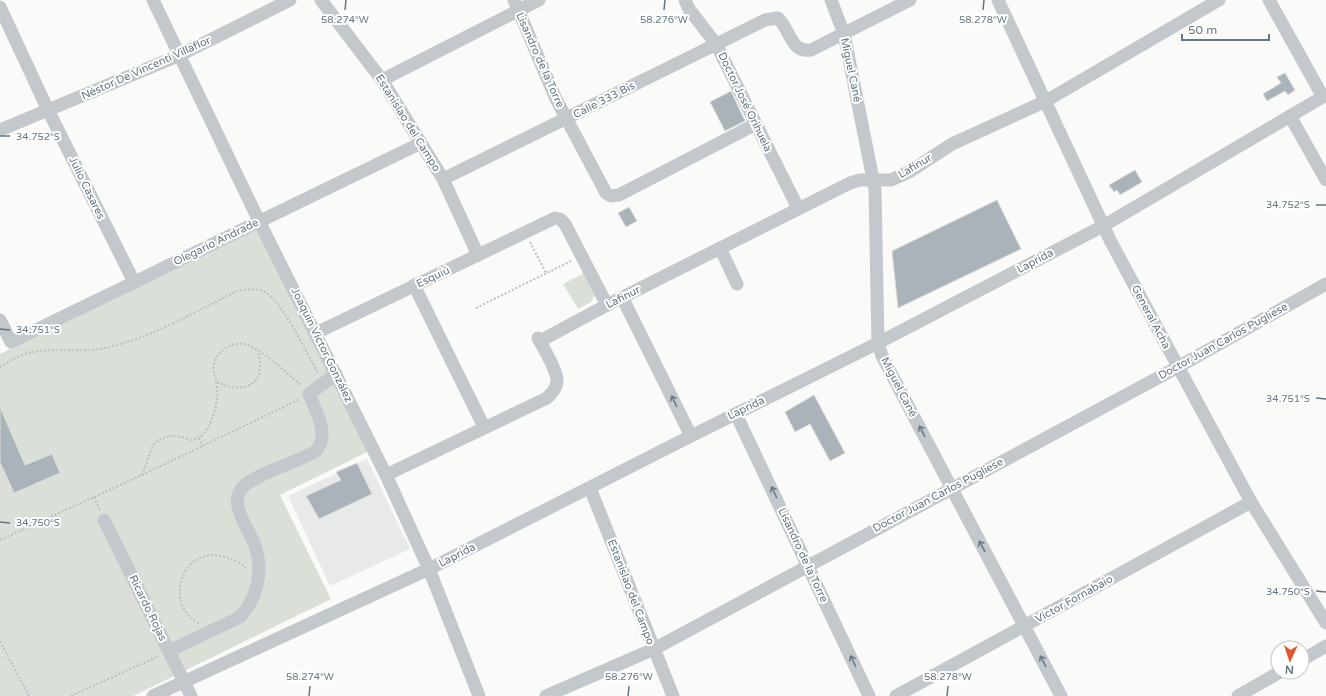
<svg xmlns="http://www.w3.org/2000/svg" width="1326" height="696" font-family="'Varela Round',sans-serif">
<rect width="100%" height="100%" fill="#fafaf8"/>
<!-- built -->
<path fill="#e8e9e9" d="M367 459 410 549 330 586 288 496Z"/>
<!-- green -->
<g fill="#dadfd7">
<path d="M259 228 369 451 280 495 331 599 133 696H0V354Z"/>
<path d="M584 273 595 295 591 302 578 309 563 284Z"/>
</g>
<!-- building -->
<g fill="#aab3b9" stroke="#dcdcda">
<path d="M1285 73 1295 90 1288 95 1285 91 1267 101 1263 94 1281 83 1277 77Z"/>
<path d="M731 91 745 121 725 131 710 102Z"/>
<path d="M1135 170 1142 182 1120 195 1117 190 1114 192 1109 185Z"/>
<path d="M997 200 1021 249 898 308 892 251Z"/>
<path d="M629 207 637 221 626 227 618 213Z"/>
<path d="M814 395 845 453 830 461 810 424 795 432 785 412Z"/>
<path d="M0 407 25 465 52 454 60 473 14 493 0 462Z"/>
<path d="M357 463 372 494 319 519 306 496 341 480 336 472Z"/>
</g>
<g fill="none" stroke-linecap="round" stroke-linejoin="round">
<!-- path -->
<g stroke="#bbbfc2" stroke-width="2" stroke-dasharray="2 2" stroke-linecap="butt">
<path d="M530 242 546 273"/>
<path d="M476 308 571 261"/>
<path d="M0 367C7 363 14 358 22 355 46 346 75 353 100 349 149 340 194 312 237 291 245 290 254 288 262 291 280 295 308 356 318 373"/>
<path d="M217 382C244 395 268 385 258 351"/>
<path d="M199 438 203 446"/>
<path d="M142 475 153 445C164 434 176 434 190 440 192 440 196 439 199 438 211 430 219 402 217 388 217 380 212 373 214 364 217 349 236 339 250 346 269 355 285 372 301 385"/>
<path d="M94 497 100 510"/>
<path d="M0 540 142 475 298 400"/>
<path d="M199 623C161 604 183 541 228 558 234 560 242 563 246 569"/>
<path d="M0 641 29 696"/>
<path d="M71 696 159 656"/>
</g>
<!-- minor -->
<g stroke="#c3c8cc" stroke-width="13">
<path d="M153 0 259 221 386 475 429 569 479 696"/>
<path d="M321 0 382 80 443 179 478 255"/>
<path d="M514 0 556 99 606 193 611 196 619 195 756 124"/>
<path d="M685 0 689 9 716 44 798 208"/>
<path d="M831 0 844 34 875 189 878 343 882 356 1061 696"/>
<path d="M998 0 1111 242 1251 502 1326 623"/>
<path d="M1269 0 1323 97"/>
<path d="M0 7 48 110 134 282"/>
<path d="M382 80 539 0"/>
<path d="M1290 116 1326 180"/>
<path d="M0 130 180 55 290 0"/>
<path d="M443 179 765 20 778 18C791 31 791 53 811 50L910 0"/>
<path d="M720 248 737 284"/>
<path d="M414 285 484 427"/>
<path d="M622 297 691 436"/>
<path d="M0 320 11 342 421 143"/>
<path d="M316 333 555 218 560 219 565 224 607 305"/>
<path d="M540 341 607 305 850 183 860 180H891L909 172 952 144 1046 101 1219 0"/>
<path d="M736 414 869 696"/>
<path d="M386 475 547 398C552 393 556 389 557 382 558 372 543 347 538 338"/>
<path d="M590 488 673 696"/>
<path d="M104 520 191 696"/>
<path d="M169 651 240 617C257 599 264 570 255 546 250 529 227 504 243 487 255 474 298 462 316 451 330 434 316 412 309 394L336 374"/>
<path d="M1302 660 1326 646"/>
<path d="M153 696 429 569 691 436 878 343 1103 226 1326 95"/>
<path d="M546 696 654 649 1178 367 1326 284"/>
<path d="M896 696 1251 502"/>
<path d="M1238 696 1280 672"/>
</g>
</g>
<!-- one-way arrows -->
<defs><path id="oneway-shaft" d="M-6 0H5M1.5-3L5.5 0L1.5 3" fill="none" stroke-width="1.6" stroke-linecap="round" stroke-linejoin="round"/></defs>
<g stroke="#6a7a87">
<use href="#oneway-shaft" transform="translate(674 401) rotate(-116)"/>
<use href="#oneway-shaft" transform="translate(922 431) rotate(-118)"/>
<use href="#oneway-shaft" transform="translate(774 492) rotate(-115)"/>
<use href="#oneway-shaft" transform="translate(982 546) rotate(-118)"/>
<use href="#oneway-shaft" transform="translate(853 661) rotate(-115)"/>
<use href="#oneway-shaft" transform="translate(1043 661) rotate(-117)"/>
</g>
<!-- ticks -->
<path fill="none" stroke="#657683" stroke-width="1.5" d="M345 10 346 0M664 10 665 0M983 10 984 0M0 136H10M1316 205H1326M0 329 10 330M1316 398 1326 399M0 522 10 523M1316 591 1326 592M309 696 310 686M628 696 629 686M947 696 948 686"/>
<g text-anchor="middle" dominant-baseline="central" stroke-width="4" stroke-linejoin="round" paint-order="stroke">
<!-- street labels -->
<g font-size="11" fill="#657683" stroke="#fff">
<text transform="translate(540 60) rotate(66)">Lisandro de la Torre</text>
<text transform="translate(146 68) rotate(-24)">Néstor De Vincenti Villaflor</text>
<text transform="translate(851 70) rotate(78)">Miguel Cané</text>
<text transform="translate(604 100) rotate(-27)">Calle 333 Bis</text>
<text transform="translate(745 102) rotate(64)">Doctor José Orihuela</text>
<text transform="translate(408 123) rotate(58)">Estanislao del Campo</text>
<text transform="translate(915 166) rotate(-31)">Lafinur</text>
<text transform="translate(87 188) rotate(64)">Julio Casares</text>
<text transform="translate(216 242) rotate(-26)">Olegario Andrade</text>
<text transform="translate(1035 261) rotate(-28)">Laprida</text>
<text transform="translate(433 277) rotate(-25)">Esquiú</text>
<text transform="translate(623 297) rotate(-27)">Lafinur</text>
<text transform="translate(1151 317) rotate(62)">General Acha</text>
<text transform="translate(1223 341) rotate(-29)">Doctor Juan Carlos Pugliese</text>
<text transform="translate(322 345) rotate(64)">Joaquín Víctor González</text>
<text transform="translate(899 387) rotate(63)">Miguel Cané</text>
<text transform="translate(746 408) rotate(-26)">Laprida</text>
<text transform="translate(938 495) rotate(-28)">Doctor Juan Carlos Pugliese</text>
<text transform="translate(457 555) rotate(-27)">Laprida</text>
<text transform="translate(803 555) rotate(65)">Lisandro de la Torre</text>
<text transform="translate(631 592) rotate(69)">Estanislao del Campo</text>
<text transform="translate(1074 599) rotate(-29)">Víctor Fornabaio</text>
<text transform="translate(148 608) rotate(64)">Ricardo Rojas</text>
</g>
</g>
<g font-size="10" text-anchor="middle" fill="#657683" stroke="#fff" stroke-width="4" stroke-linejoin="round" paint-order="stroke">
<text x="345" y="23">58.274°W</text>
<text x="664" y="23">58.276°W</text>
<text x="983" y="23">58.278°W</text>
<text x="38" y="140">34.752°S</text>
<text x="1288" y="208">34.752°S</text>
<text x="38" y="333">34.751°S</text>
<text x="1288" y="402">34.751°S</text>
<text x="38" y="526">34.750°S</text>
<text x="1288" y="595">34.750°S</text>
<text x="310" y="680">58.274°W</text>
<text x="629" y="680">58.276°W</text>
<text x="948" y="680">58.278°W</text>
</g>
<!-- north arrow -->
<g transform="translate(1290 660) rotate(183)"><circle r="19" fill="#ffffff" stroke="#c1c8cd"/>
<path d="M0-3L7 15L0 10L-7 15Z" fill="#e4572e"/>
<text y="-6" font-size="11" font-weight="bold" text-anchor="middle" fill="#657683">N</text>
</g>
<!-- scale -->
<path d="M1182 34v6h87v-6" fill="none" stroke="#657683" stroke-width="2"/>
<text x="1188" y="34" font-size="12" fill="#657683" stroke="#ffffff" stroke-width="3" paint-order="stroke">50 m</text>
</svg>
